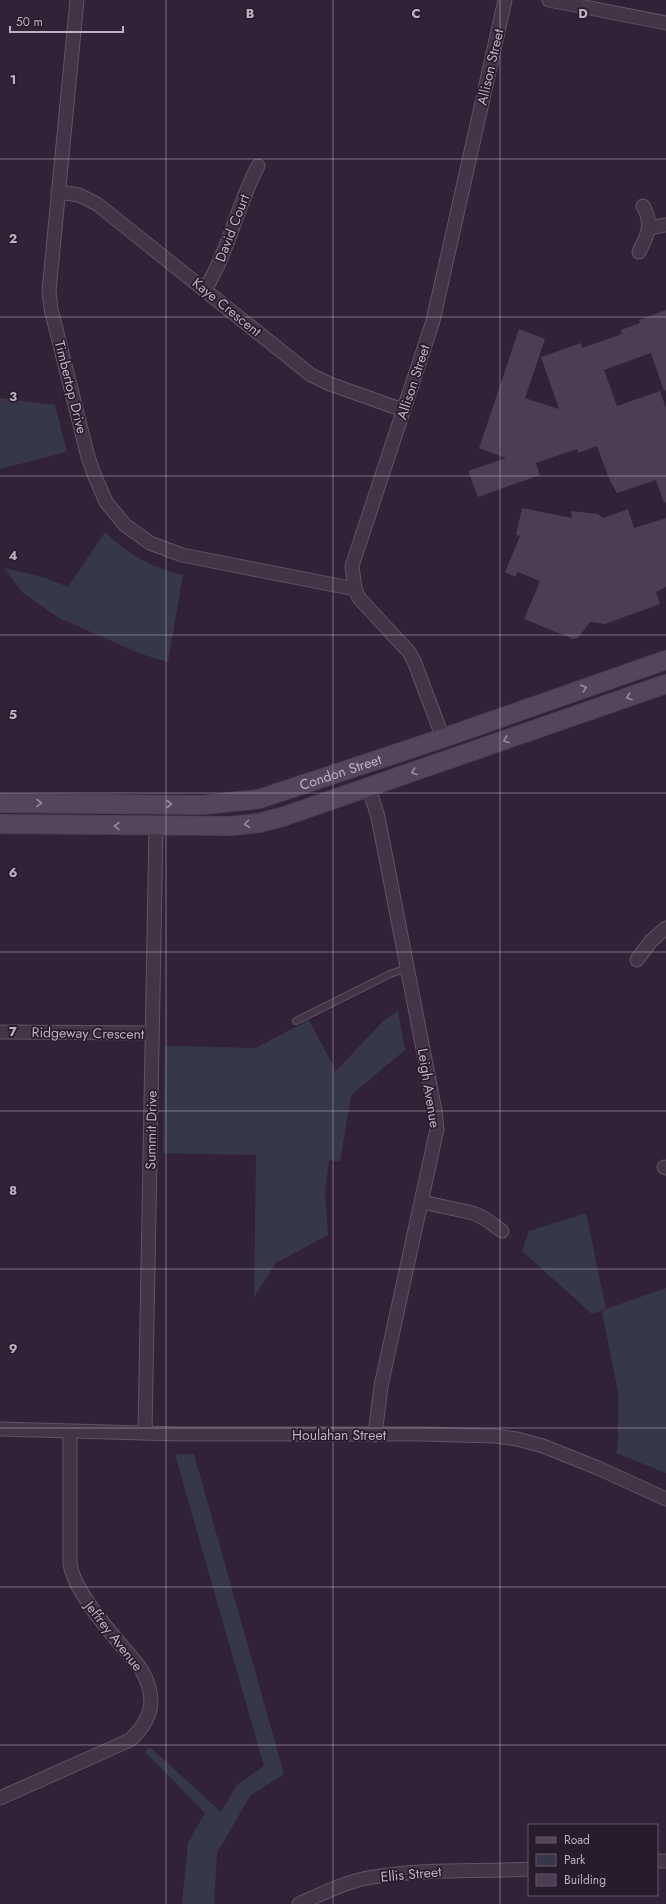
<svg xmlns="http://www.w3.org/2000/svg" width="666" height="1904" font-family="Jost,sans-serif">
<rect width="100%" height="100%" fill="#312237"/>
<!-- green -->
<g fill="#37374a">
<path d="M0 398 55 405 67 452 0 469Z"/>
<path d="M105 532C128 554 152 568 183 575L168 662 141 654 59 618 23 593 4 568 43 577 68 587Z"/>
<path d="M398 1011 405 1050 351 1095 340 1162 329 1160 325 1191 328 1235 276 1263 254 1297 256 1155 163 1153 165 1046 256 1048 309 1020 336 1071 383 1021Z"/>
<path d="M586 1213 606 1309 666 1288V1473L616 1453 618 1444V1392L602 1312 606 1309 592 1314 522 1251 529 1231Z"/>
<path d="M175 1454H194L284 1774 250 1796 217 1853 214 1904H182L188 1842 205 1813 145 1752 150 1747 221 1812 237 1785 264 1766Z"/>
</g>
<!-- building -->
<g fill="#4e3b54">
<path d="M666 310V390L664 391 651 353 604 370 617 406 660 391 666 408V502L664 503 656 480 617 493 610 481 597 446 578 453 577 449 536 463 540 475 478 497 468 471 506 458 479 448 519 329 545 339 525 398 559 409 541 357 581 343 582 348 622 334 621 330 640 323 639 320Z"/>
<path d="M522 508 572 518 571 511 598 514 603 518 628 509 634 528 666 518V587L656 592 660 604 605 624 590 622 578 638 573 639 524 619 540 581 518 572 515 577 505 572 520 536 516 535Z"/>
</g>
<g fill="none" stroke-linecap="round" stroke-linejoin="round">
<!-- service casing -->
<g stroke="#615365" stroke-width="8">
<path id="service" d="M296 1021 390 974 407 968"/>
</g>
<!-- minor casing -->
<g stroke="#615365" stroke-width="15">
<g id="minor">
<path d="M77 0 49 291 51 309 88 457 94 474 106 502 125 525 150 543 182 555 355 589"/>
<path d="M549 0 666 23"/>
<path d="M58 192 79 195 97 204 311 375 330 384 403 410"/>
<path d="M649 228 666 225"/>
<path d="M639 252C648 235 653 223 643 206"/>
<path d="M205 289C229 251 237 205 258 166"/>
<path d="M443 738 414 661 409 652 359 598 355 589 352 566 433 321 505 0"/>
<path d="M369 788 378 817 435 1111 437 1129 381 1386 375 1435"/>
<path d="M637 960 651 941 666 928"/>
<path d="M0 1032 152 1033"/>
<path d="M664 1167 666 1168"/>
<path d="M422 1202 473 1213 484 1218 502 1231"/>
<path d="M0 1429 180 1434H422L495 1436 517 1439 543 1446 598 1468 666 1499"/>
<path d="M145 1433 156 827"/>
<path d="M0 1798 130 1740C154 1718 157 1697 141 1669 120 1642 74 1595 70 1563V1432"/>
<path d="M657 1861H666"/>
<path d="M299 1904C321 1894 343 1883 367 1878 420 1868 475 1872 529 1869"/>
</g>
</g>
<!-- secondary casing -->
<g stroke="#4c3f51" stroke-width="20">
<g id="secondary">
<path id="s1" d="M0 803 203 805 259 799 443 738 666 660"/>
<path d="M0 824 231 826 259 823 285 816 666 684"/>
</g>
</g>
<!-- service -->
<use href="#service" stroke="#433547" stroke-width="6"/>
<!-- minor -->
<use href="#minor" stroke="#433547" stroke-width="13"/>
<!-- secondary -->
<use href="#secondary" stroke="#55445a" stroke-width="18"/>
</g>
<!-- one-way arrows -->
<defs><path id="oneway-chevron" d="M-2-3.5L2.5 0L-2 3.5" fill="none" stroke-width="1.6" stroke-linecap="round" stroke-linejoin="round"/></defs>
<g stroke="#9a8a9f">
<use href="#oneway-chevron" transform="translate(584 688) rotate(-19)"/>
<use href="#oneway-chevron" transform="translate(629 697) rotate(161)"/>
<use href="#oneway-chevron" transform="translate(506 740) rotate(161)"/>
<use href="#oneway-chevron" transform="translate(414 772) rotate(160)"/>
<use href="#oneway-chevron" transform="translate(39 803) rotate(1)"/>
<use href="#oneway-chevron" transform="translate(169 804)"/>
<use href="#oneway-chevron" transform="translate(247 824) rotate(173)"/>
<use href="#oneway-chevron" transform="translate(117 826) rotate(-179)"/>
</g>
<!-- grid -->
<path fill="none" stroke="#bfb0c4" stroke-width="1" stroke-opacity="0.55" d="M166 0V1904M333 0V1904M500 0V1904M0 159H666M0 317H666M0 476H666M0 635H666M0 793H666M0 952H666M0 1111H666M0 1269H666M0 1428H666M0 1587H666M0 1745H666"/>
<g text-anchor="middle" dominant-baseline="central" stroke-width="3.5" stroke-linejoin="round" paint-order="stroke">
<!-- street labels -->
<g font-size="14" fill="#bfb0c4" stroke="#281b2c">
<text transform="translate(490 67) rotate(-77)">Allison Street</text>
<text transform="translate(232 228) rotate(-69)">David Court</text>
<text transform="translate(227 307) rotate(39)">Kaye Crescent</text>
<text transform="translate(413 382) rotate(-72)">Allison Street</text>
<text transform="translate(71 387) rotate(76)">Timbertop Drive</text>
<text stroke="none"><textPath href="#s1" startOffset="345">Condon Street</textPath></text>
<text transform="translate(88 1033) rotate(1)">Ridgeway Crescent</text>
<text transform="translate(429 1088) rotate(81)">Leigh Avenue</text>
<text transform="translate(151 1130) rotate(-89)">Summit Drive</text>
<text x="339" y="1435">Houlahan Street</text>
<text transform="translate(114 1636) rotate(52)">Jeffrey Avenue</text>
<text transform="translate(411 1874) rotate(-5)">Ellis Street</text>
</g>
</g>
<g font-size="13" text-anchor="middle" font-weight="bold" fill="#bfb0c4" stroke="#281b2c" stroke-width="3.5" stroke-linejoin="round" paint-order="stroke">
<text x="250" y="18">B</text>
<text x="416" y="18">C</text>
<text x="583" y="18">D</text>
<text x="13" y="84">1</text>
<text x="13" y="243">2</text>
<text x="13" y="401">3</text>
<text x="13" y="560">4</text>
<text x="13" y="719">5</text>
<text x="13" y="877">6</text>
<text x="13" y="1036">7</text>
<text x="13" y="1195">8</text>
<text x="13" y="1353">9</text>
</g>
<!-- legend -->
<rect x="528" y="1824" width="130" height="72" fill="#281b2c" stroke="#645769"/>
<rect x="536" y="1837" width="20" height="6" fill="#55445a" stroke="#645769"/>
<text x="564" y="1844" font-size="12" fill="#bfb0c4">Road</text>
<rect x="536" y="1854" width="20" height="12" fill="#37374a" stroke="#645769"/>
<text x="564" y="1864" font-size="12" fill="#bfb0c4">Park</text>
<rect x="536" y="1874" width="20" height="12" fill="#4e3b54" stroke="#645769"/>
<text x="564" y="1884" font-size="12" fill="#bfb0c4">Building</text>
<!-- scale -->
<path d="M10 26v6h113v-6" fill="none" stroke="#bfb0c4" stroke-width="2"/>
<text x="16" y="26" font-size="12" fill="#bfb0c4" stroke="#281b2c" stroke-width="3" paint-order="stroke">50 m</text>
</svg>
